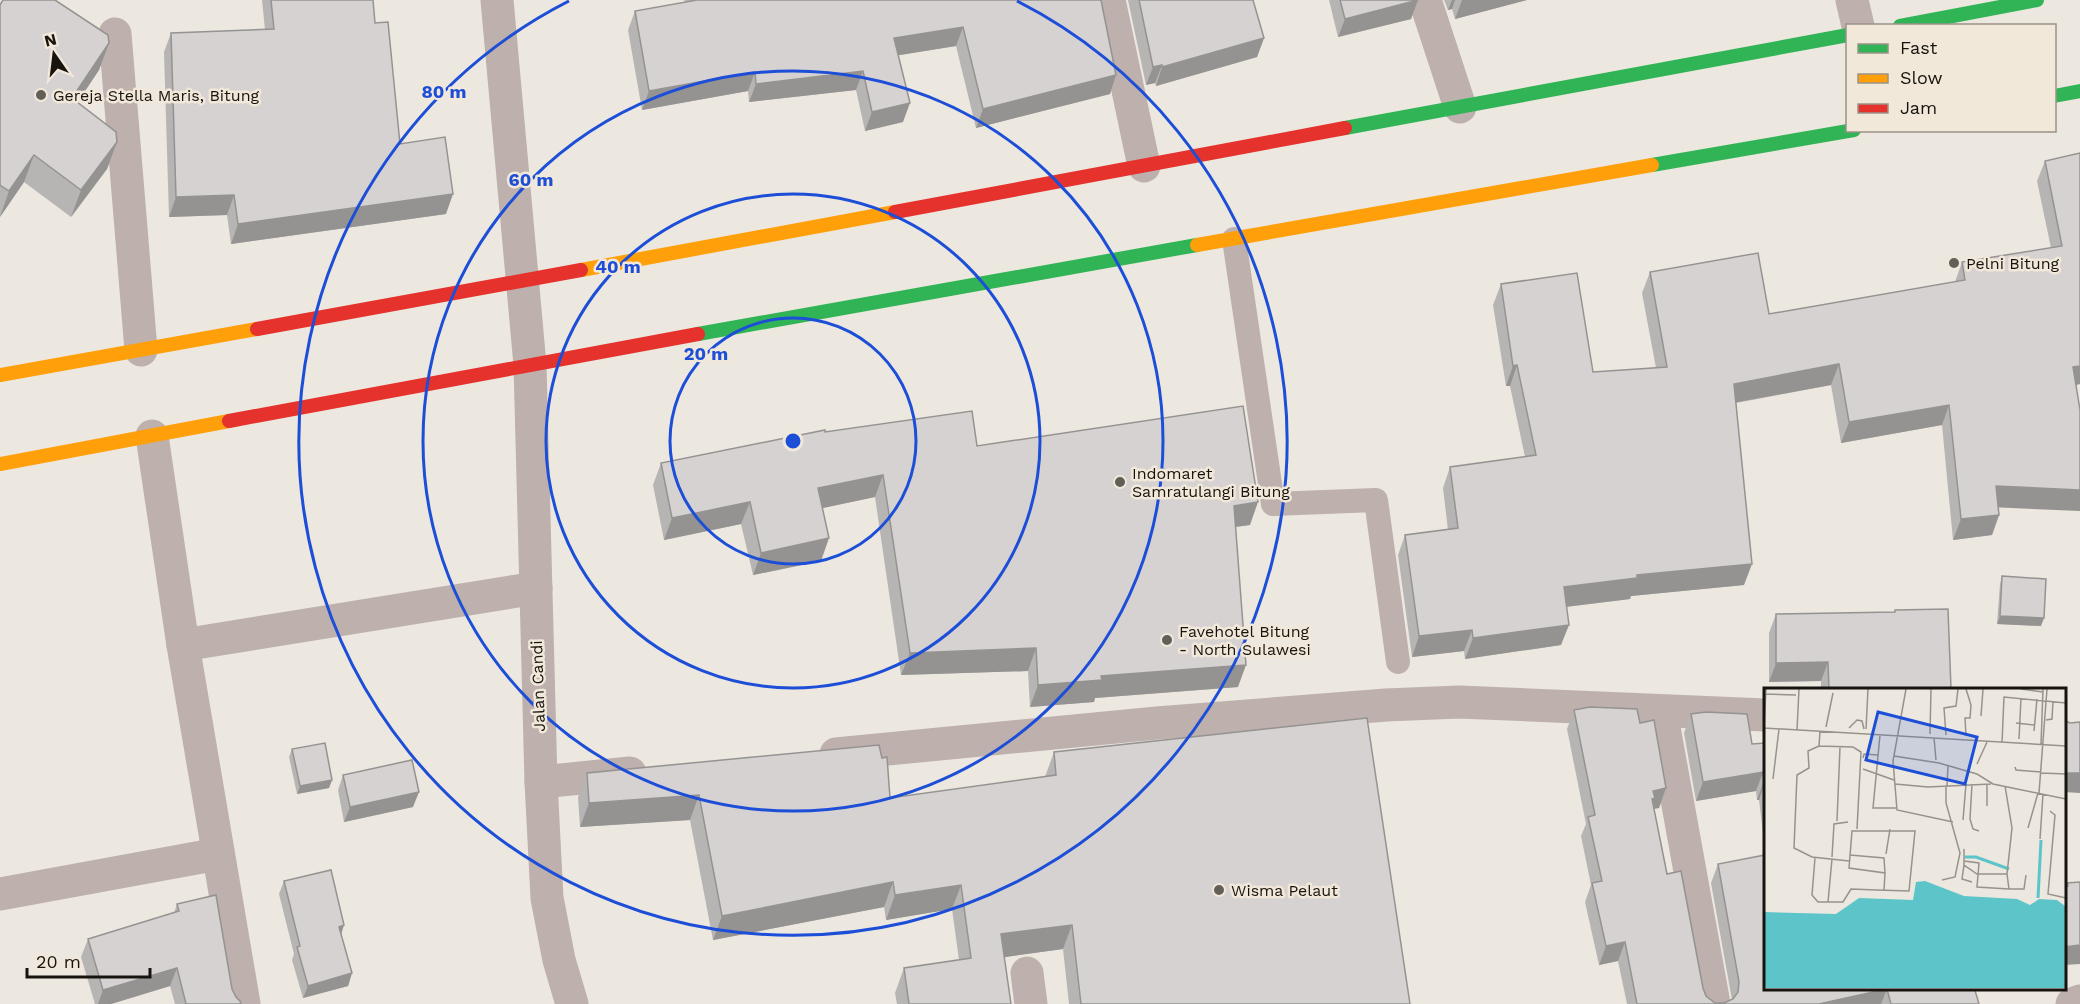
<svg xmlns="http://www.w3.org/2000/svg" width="2080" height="1004" font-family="'Work Sans',sans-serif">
<rect width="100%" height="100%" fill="#ece7df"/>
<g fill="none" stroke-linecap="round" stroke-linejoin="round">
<!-- lane -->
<path stroke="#bdb0ad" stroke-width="24" d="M1234 239 1273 504 1376 500 1398 662"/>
<!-- street -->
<g stroke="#bdb0ad" stroke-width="33">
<path d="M497 0 530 365 541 782 547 898 559 960 572 1004"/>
<path d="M1109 0 1144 166"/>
<path d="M1425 0 1460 107"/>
<path d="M1852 0 1858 26"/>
<path d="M115 34 141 350"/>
<path d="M152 436 183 645 244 1004"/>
<path d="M183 645 536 588"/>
<path d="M1661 711 1714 1004"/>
<path d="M836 754 1157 723 1386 705 1459 702 1765 715"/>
<path d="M541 782 630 773"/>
<path d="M0 894 218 854"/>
<path d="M1027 973 1031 1004"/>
<path d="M2072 1004 2080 1001"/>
</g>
<!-- fast -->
<g stroke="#30b455" stroke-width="14">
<path d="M1900 26 2037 0"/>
<path d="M2054 96 2080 91"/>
<path d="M1345 128 1848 35"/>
<path d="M1652 165 1854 130"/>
<path d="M698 334 1197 245"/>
</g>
<!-- slow -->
<g stroke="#ff9f0a" stroke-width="14">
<path d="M1197 245 1652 165"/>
<path d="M581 270 895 212"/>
<path d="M0 375 257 329"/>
<path d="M0 464 229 421"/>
</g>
<!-- jam -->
<g stroke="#e5322d" stroke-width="14">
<path d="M895 212 1345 128"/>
<path d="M257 329 581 270"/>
<path d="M229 421 698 334"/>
</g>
</g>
<!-- wall -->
<g fill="#b7b5b4">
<path d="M262 0H373L375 23 400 144 446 214 231 244 227 215 169 217 164 52 171 33 265 30Z"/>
<path d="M683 0H1101L1116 75 1110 94 976 128 956 46 898 55 903 122 865 131 856 90 749 102 748 91 642 110 628 30 635 11 688 2Z"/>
<path d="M1128 0H1253L1264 38 1257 57 1156 86 1155 83 1146 85Z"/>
<path d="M1329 0H1418L1411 19 1338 37Z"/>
<path d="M1444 0H1527L1455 19 1452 9 1448 10Z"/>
<path d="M0 5 109 43 99 70 78 102 117 142 107 169 71 217 24 182 0 217Z"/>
<path d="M2080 153 2076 385 1998 507 1999 515 1992 535 1953 540 1942 425 1841 443 1831 385 1736 403 1744 585 1631 596 1630 599 1566 607 1561 645 1465 659 1464 651 1412 657 1398 555 1405 535 1448 530 1443 488 1450 467 1525 457 1510 386H1506L1493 305 1501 284 1593 372 1656 368 1642 293 1650 272 1769 314 1955 282 1962 262 2051 248 2037 181 2045 161Z"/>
<path d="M825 432 977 446 1250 525 1236 527 1238 687 1095 698 1094 702 1030 707 1028 671 901 675 875 497 822 508 821 561 753 575 741 524 664 540 653 485 661 463Z"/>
<path d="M2002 576 2041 626 1997 624 2000 584Z"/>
<path d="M1895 610 1951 689H1821V681L1769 682V633L1776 614 1894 612Z"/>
<path d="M1574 710 1640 723 1666 788 1659 808 1654 809 1667 874 1703 988 1706 996 1715 1003H1724L1732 1000 1711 883 1718 864 1974 987 1979 1004H1627L1618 961 1599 965 1585 902 1591 885 1581 836 1586 824 1567 729Z"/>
<path d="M1691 714 1752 744 1765 743V850L1759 800H1757L1756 791 1696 801 1684 733Z"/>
<path d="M292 749 332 780 329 788 297 794 289 757Z"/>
<path d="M1054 752 1410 1004H1069L1063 949 1004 957 1011 1004H897L895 993 904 968 959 960 952 909 886 920 884 907 713 940 690 820 580 827 578 797 587 773 890 798 1045 777Z"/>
<path d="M343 775 413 807 344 822 338 790Z"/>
<path d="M284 881 341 935 352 973 348 986 303 998 292 960 294 954 279 894Z"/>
<path d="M177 904 241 1004H175L170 986 111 1004H95L81 957 88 939 174 913Z"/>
</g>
<!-- shaded-wall -->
<g fill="#959392">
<path d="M1418 0 1411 19 1338 37 1345 19Z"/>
<path d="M1452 0H1455L1452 9 1448 10Z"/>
<path d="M1462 0H1527L1455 19Z"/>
<path d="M963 27 956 46 888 57 894 38Z"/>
<path d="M1264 38 1257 57 1156 86 1162 67Z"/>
<path d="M109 43 99 70 62 125 72 98Z"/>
<path d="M1162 65 1155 83 1146 85 1153 67Z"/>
<path d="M863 71 856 90 749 102 756 84Z"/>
<path d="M755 72 748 91 642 110 649 91Z"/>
<path d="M1116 75 1110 94 976 128 983 109Z"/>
<path d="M910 103 903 122 865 131 872 112Z"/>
<path d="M117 142 107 169 71 217 81 190Z"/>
<path d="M34 155 24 182 0 217 9 191Z"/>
<path d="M453 194 446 214 231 244 238 224Z"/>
<path d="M234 195 227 215 169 217 176 197Z"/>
<path d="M1839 364 1831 385 1727 404 1734 384Z"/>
<path d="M1517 365 1510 386H1506L1513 366Z"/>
<path d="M2080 366V384L2066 388 2073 367Z"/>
<path d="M1949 405 1942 425 1841 443 1849 422Z"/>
<path d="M883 475 875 497 809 511 818 488Z"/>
<path d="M1996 486 2080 490V511L1989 507Z"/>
<path d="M750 502 741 524 664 540 672 518Z"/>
<path d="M1258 502 1250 525 1226 528 1234 506Z"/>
<path d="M1999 515 1992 535 1953 540 1961 519Z"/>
<path d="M829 538 821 561 753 575 761 553Z"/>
<path d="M1752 564 1744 585 1631 596 1630 599 1556 608 1564 587 1637 575Z"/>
<path d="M2000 616 2044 618 2041 626 1997 624Z"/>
<path d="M1569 625 1561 645 1465 659 1473 638Z"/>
<path d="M1472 630 1464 651 1412 657 1419 636Z"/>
<path d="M1036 648 1028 671 901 675 910 653Z"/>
<path d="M1828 662 1821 681 1769 682 1776 663Z"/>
<path d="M1246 665 1238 687 1095 698 1094 702 1030 707 1038 685 1101 676Z"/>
<path d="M1763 772 1756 791 1696 801 1703 782Z"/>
<path d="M2064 773H2080V793L2064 792Z"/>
<path d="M332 780 329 788 297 794 300 786Z"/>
<path d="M1764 781H1765V782L1759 800H1757Z"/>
<path d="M1666 788 1659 808 1651 809 1653 791Z"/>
<path d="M419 792 413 807 344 822 350 807Z"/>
<path d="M699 795 690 820 580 827 589 803Z"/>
<path d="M893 882 884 907 713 940 722 916Z"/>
<path d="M961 885 952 909 886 920 895 895Z"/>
<path d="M344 925 340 938 339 927Z"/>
<path d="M1072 925 1063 949 992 959 1001 934Z"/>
<path d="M1625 942 1618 961 1599 965 1606 946Z"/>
<path d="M2080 945V964L2064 965V947Z"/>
<path d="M177 968 170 986 111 1004H98L103 990Z"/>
<path d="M352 973 348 986 303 998 308 986Z"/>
<path d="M1887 989 1881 1004H1819Z"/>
</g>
<!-- building -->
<g fill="#d5d2d1" stroke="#959392" stroke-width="1.5">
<path d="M3 0H55L108 35 109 43 72 98 116 132 117 142 81 190 34 155 9 191 0 185V5Z"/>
<path d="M271 0H373L375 23 388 22 400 144 445 137 453 194 238 224 234 195 176 197 171 33 274 29Z"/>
<path d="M697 0H1101L1116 75 983 109 963 27 894 38 910 103 872 112 863 71 756 84 755 72 649 91 635 11Z"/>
<path d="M1139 0H1253L1264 38 1162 67V65L1153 67Z"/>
<path d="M1340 0H1418L1345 19Z"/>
<path d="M2080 153V366L2073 367 2080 410V490L1996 486 1999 515 1961 519 1949 405 1849 422 1839 364 1734 384 1752 564 1637 575V578L1564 587 1569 625 1473 638 1472 630 1419 636 1405 535 1458 528 1450 467 1536 455 1517 365 1513 366 1501 284 1577 273 1593 372 1667 367 1650 272 1758 253 1769 314 1965 280 1962 262 2062 246 2045 161Z"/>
<path d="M1243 406 1258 502 1234 506 1246 665 1101 676 1102 680 1038 685 1036 648 910 653 883 475 818 488 829 538 761 553 750 502 672 518 661 463 825 430V432L972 411 977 446Z"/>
<path d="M2002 576 2046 579 2044 618 2000 616Z"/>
<path d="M1948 609 1951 689H1829L1828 662 1776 663V614L1895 612V610Z"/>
<path d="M1590 707 1637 709 1640 723 1654 720 1666 788 1653 791 1655 798 1652 799 1667 874 1681 871 1703 988 1706 996 1715 1003H1724L1733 999 1738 992 1739 982 1718 864 1765 855V987H1974L1979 1004H1891L1887 989 1819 1004H1637L1625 942 1606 946 1592 883 1602 881 1588 817 1595 815 1574 710Z"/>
<path d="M1706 712 1747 714 1752 744 1765 743V781H1764L1763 772 1703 782 1691 714Z"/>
<path d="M1367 718 1410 1004H1081L1072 925 1001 934 1011 1004H909L904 968 971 958 961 885 895 895 893 882 722 916 699 795 589 803 587 773 879 745 882 758 887 757 890 798 1056 775 1054 752Z"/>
<path d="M2064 720 2070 723 2080 722V773H2064Z"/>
<path d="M325 743 332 780 300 786 292 749Z"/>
<path d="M412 760 419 792 350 807 343 775Z"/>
<path d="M331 870 344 925 339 927 352 973 308 986 297 947 300 946 284 881Z"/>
<path d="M2080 882V945L2064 947V886H2068L2067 883Z"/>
<path d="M216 895 232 989 236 997 240 1001 241 1004H186L177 968 103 990 88 939 179 911 177 904Z"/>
</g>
<!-- distance rings -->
<g fill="none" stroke="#1d4ed8" stroke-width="3">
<circle cx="793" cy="441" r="123"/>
<circle cx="793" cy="441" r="247"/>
<circle cx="793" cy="441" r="370"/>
<path d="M1017 1A494 494 0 1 1 569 1"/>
</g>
<!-- markers -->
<g fill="#625e58" stroke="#f1e8da" stroke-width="2">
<circle cx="41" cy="95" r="6"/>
<circle cx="1954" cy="263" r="6"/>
<circle cx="1120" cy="482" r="6"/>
<circle cx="1167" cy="640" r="6"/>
<circle cx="1219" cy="890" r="6"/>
</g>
<g text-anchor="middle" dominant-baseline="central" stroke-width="5" stroke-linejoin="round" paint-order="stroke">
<!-- poi labels -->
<g font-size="16" fill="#17140f" stroke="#f1e8da" text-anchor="start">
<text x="53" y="95">Gereja Stella Maris, Bitung</text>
<text x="1966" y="263">Pelni Bitung</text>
<text x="1132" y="473">Indomaret<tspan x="1132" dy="18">Samratulangi Bitung</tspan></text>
<text x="1179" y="631">Favehotel Bitung<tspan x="1179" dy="18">- North Sulawesi</tspan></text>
<text x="1231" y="890">Wisma Pelaut</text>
</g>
<!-- street labels -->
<g font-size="16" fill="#17140f" stroke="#f1e8da">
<text transform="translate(538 686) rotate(-92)">Jalan Candi</text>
</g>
</g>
<!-- overview -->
<g transform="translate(1764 688)">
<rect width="302" height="302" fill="#ece7df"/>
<path d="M161 193 200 208 253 211 266 217 275 211 293 212 301 218V300H0V224L72 226 95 210 149 212 152 194Z" fill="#5dc5c9"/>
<path fill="none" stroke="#5dc5c9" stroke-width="3" d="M201 169H212L245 181M274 210 277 152"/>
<path fill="none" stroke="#97938c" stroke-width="1.5" d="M142 1 129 73 133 122 189 134M257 1 279 4M2 6 32 7M217 28 219 1M282 32 288 31 289 13M252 35 271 37M62 39 69 5M0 40 2 1M0 40 302 58M85 40 93 32 98 33 100 41M102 41 104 1M33 42 35 1M56 43 55 58 89 59 97 64 93 141M270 43 273 11M166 46 167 1M116 47 109 120H132M182 47 180 20 192 18 194 1M202 48 201 30H206L207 17 202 1M170 50 172 72M255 51 257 10M238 55 240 9 302 15M277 57 279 1M55 58 44 63 45 80 33 87 30 160 48 169 85 173M130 68 175 75 213 86 229 96 302 111M99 70 100 66 114 67M213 76 223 54M251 79 252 82 277 84M99 81 130 92M277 85 302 86M9 91 15 41M131 96 164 99 227 96M208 96 206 131 209 141 215 143M183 98 184 78M275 105 283 1M223 118V96M286 123 291 127 284 206 302 210M199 132 202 96M73 133 76 59M264 140 274 105M276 151 279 106M200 161V177L213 186H243L248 140 241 98M122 166 126 141M86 167 120 170 121 185M68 169 70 136 84 134M51 170 48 207 54 214H79L87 201 113 202 145 203 151 143H88L85 180 121 185 120 202M200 173 215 175 213 199 245 201M200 177 198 191 208 194M243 186 245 201H260L262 187M178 192 191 189 196 165 182 115V98M64 214 68 171"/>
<path fill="#1d4ed8" fill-opacity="0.15" stroke="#1d4ed8" stroke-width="3" d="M114 24 213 49 201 96 102 72Z"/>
<rect width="302" height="302" fill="none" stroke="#17140f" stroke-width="3"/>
</g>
<circle cx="793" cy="441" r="9" fill="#1d4ed8" stroke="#f1e8da" stroke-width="3"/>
<g font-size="18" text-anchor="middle" font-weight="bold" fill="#1d4ed8" stroke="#f1e8da" stroke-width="5" stroke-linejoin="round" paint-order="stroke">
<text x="444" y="98">80 m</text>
<text x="531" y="186">60 m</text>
<text x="618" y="273">40 m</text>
<text x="706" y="360">20 m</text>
</g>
<!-- legend -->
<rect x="1846" y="24" width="210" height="108" fill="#f1e8da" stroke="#9a9389" stroke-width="1.5"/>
<rect x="1858" y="44" width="30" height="9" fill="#30b455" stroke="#9a9389" stroke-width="1.5"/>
<text x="1900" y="54" font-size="18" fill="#17140f">Fast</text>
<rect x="1858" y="74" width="30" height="9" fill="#ff9f0a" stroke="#9a9389" stroke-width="1.5"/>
<text x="1900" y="84" font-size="18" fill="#17140f">Slow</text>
<rect x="1858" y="104" width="30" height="9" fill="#e5322d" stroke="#9a9389" stroke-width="1.5"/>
<text x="1900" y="114" font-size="18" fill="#17140f">Jam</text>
<!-- north arrow -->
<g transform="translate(54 54) rotate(346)" stroke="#f1e8da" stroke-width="4.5" paint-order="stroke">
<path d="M0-4.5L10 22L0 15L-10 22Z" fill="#17140f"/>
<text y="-9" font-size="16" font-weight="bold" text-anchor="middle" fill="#17140f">N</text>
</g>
<!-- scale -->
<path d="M27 968v9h123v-9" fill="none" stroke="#17140f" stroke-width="3"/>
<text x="36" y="968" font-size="18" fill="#17140f" stroke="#f1e8da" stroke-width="4.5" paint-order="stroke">20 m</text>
</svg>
